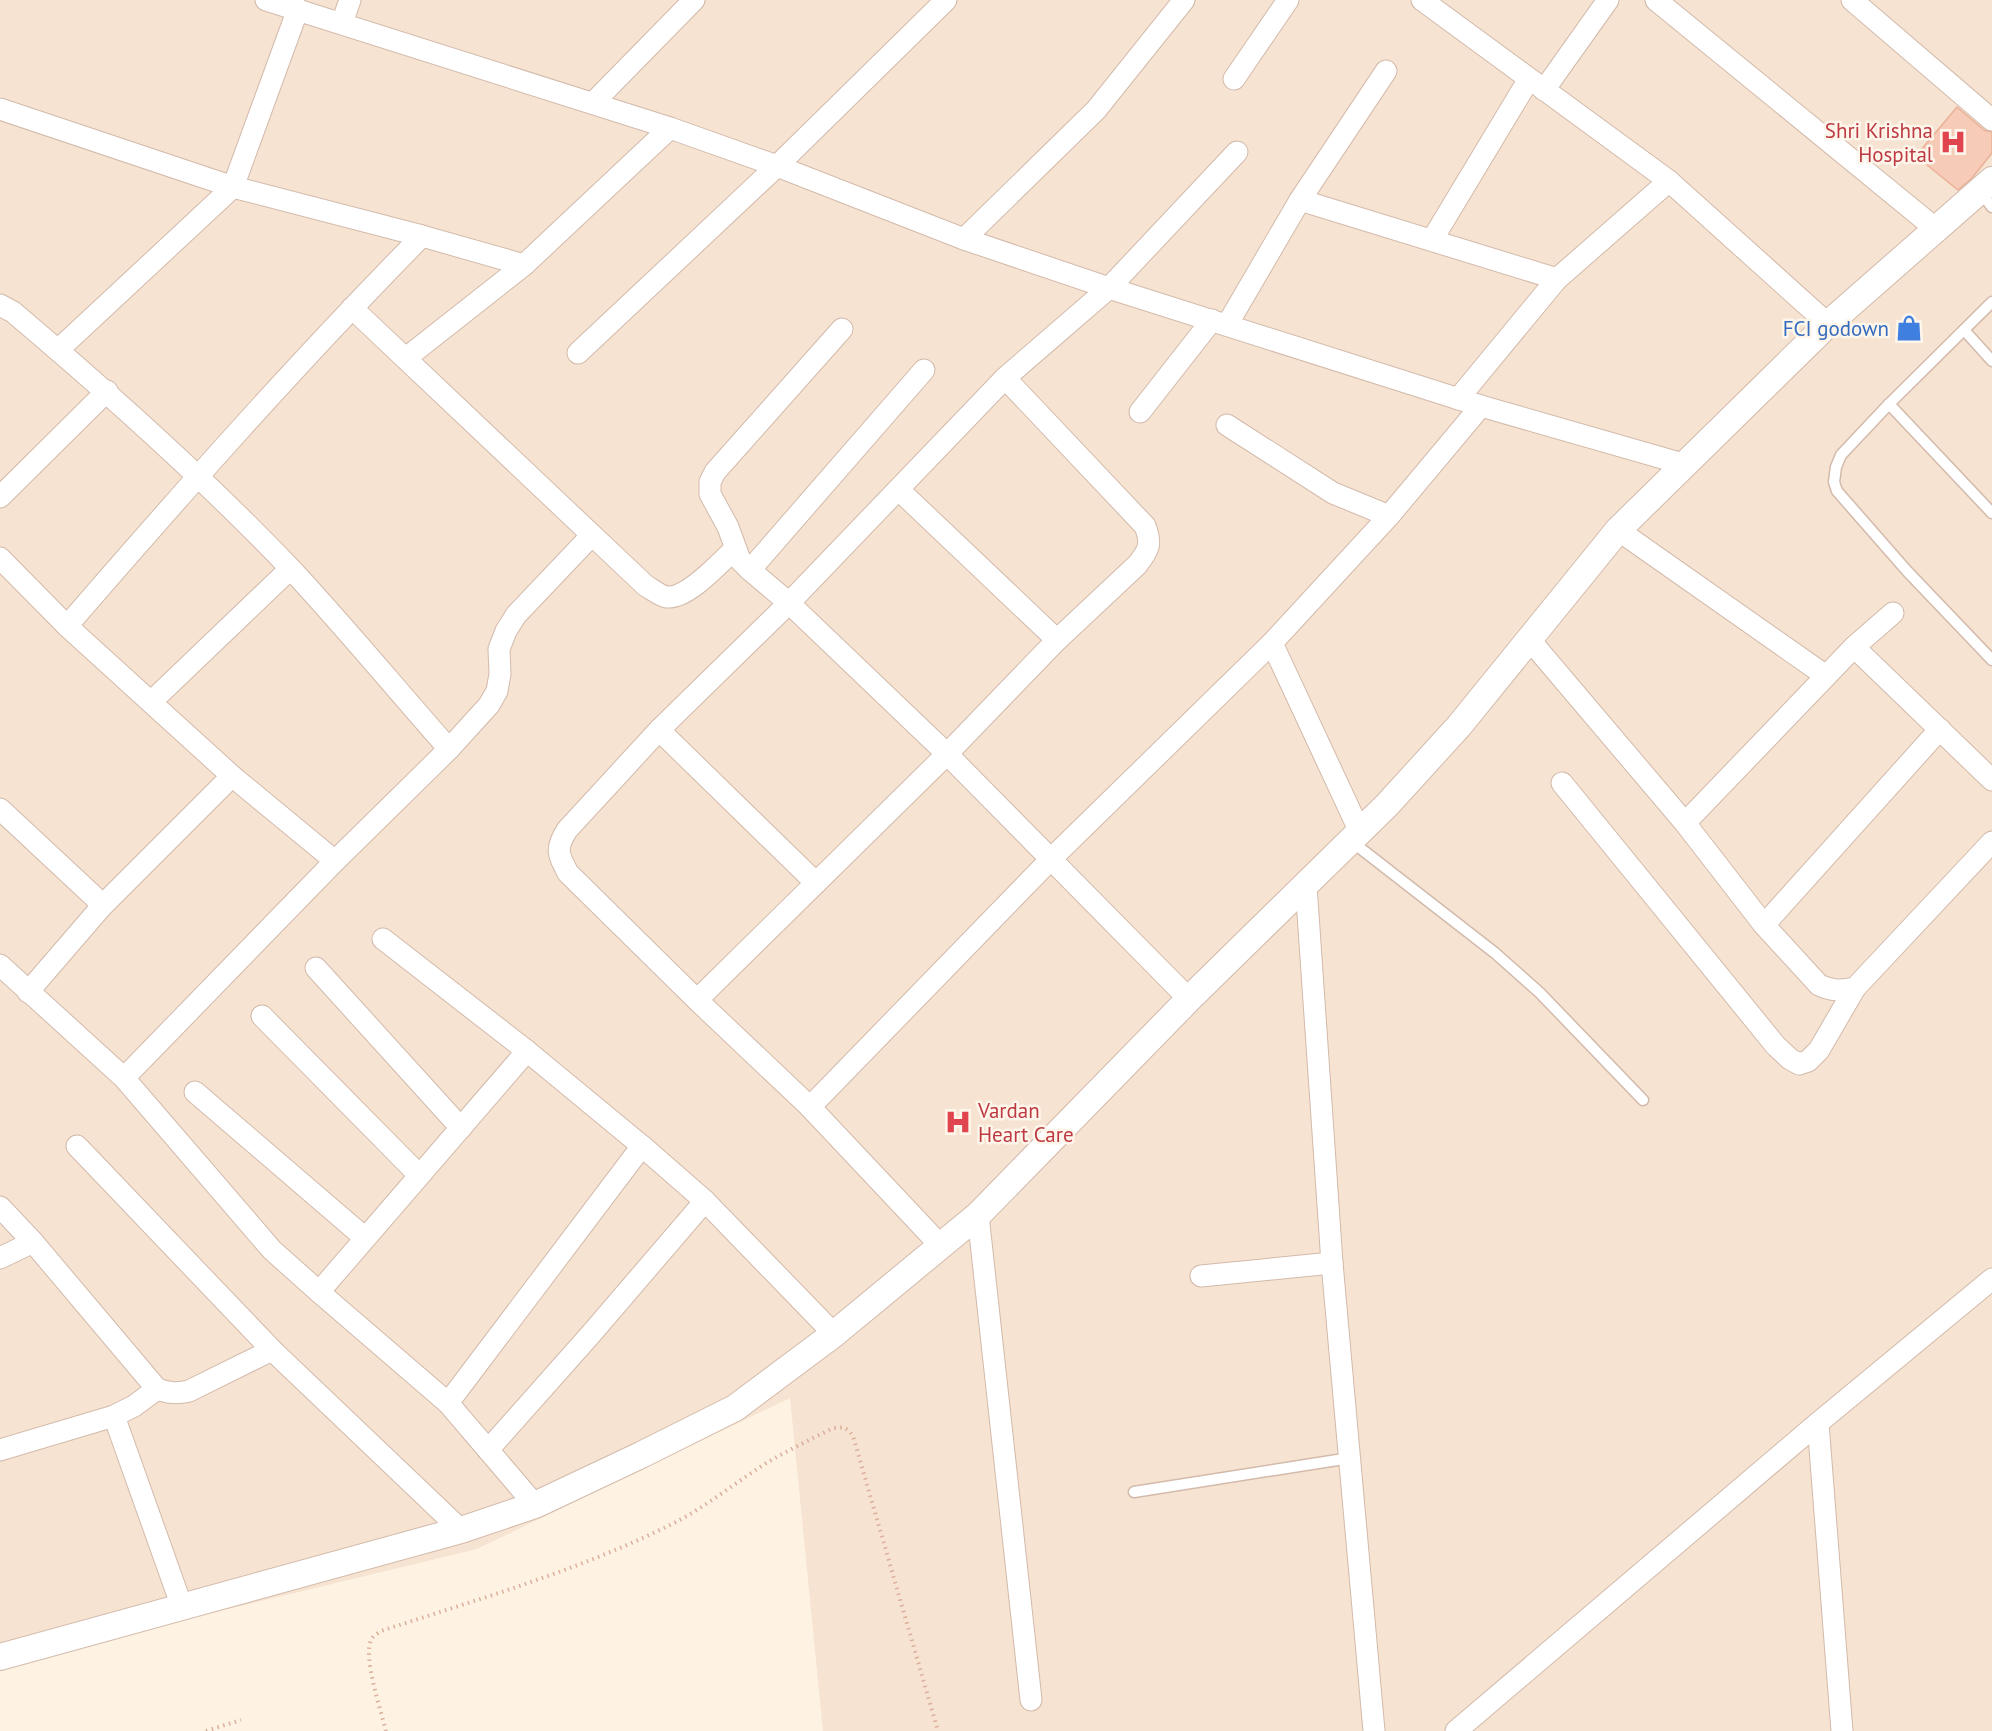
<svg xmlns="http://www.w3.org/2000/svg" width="1992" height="1731" font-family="'PT Sans',sans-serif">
<rect width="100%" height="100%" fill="#fef2e3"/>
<!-- residential -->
<path fill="#f6e3d1" d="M0 0H1992V1731H823L790 1398 477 1549 0 1664Z"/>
<!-- building -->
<path fill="#f6ccb8" stroke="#eab197" stroke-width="1.5" d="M1957 107 1984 130 1992 132V153L1972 178 1958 190 1916 156Z"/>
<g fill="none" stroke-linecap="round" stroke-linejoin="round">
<!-- service casing -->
<g stroke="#d3baab" stroke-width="13">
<g id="service">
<path d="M1980 191 1992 207"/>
<path d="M1992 302 1889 404 1841 455 1836 467 1834 482 1837 491 1907 571 1992 660"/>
<path d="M1964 330 1992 361"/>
<path d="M1889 404 1992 513"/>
<path d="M1351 841 1495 953 1540 993 1643 1100"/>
<path d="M1134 1492 1350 1458"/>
</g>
</g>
<!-- minor casing -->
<g stroke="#d3baab" stroke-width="23">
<g id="minor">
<path d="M266 0 670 128 777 166 964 239 1109 288 1481 406 1683 464"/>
<path d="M1422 0 1669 181 1828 324"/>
<path d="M1656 0 1936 229"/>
<path d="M1852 0 1992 120"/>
<path d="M342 23 350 0"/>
<path d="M1234 79 1288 0"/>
<path d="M1544 90 1608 0"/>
<path d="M593 103 694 0"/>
<path d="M0 109 233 187 422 236 524 265"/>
<path d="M1300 200 1557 279"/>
<path d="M964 239 1096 110 1184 0"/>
<path d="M1432 240 1529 79"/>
<path d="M0 305 13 312C109 393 203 477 290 568 345 627 396 689 449 749"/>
<path d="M352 308 646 586C652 589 660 596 667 597 688 599 720 562 735 549"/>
<path d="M1227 325 1300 200 1386 71"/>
<path d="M842 329 715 472 710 482V494L728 527 740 560 750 570 789 603 947 754 1189 999"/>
<path d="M58 350 233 187 298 9"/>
<path d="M578 353 777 166 946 0"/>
<path d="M406 358 524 265 670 128"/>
<path d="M1458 399 1557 279 1669 181"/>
<path d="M1140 412 1212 320"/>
<path d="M1227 425 1333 493 1389 516"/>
<path d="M899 490 1057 640"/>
<path d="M0 497 107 391"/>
<path d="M1618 530 1826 676"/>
<path d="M0 558 67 626 232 776 335 861"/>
<path d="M750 570 924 370"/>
<path d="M67 626C182 493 298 362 422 236"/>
<path d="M1529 639 1685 823 1764 925 1819 985C1832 991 1841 991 1855 988L1992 842"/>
<path d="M1272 643 1360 832"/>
<path d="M1854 647 1992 780"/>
<path d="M151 702 290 569"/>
<path d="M659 730 816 883"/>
<path d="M1562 783 1776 1046 1790 1059 1799 1064 1808 1061 1819 1050 1855 988"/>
<path d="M0 809 103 905"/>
<path d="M1685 823 1854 647 1893 613"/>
<path d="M1306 885 1332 1263 1374 1731"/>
<path d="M1764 925 1940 729"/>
<path d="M383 939 527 1051 642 1146 705 1201 834 1334"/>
<path d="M0 965 124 1078 335 861 449 749 489 705 497 691 500 674 499 649 506 631 516 615 592 535"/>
<path d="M316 968 461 1128"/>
<path d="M28 992 103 905 232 776"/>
<path d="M697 1000 947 754 1057 640 1137 565C1149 550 1152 544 1145 526L1005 378"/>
<path d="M262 1016 419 1175"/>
<path d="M124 1078 272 1250 319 1292 448 1403 535 1505"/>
<path d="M195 1092 365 1238"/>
<path d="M810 1107 1051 859 1272 643 1389 516 1481 406"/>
<path d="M77 1146 272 1350 461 1530"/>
<path d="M0 1207 33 1242"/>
<path d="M978 1215 1031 1700"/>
<path d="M940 1245 810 1107 697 1000 568 873C558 854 555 849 567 830L659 730 789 603 1005 378 1109 288 1237 152"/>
<path d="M0 1258 33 1242 157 1389"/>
<path d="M1201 1276 1332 1263"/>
<path d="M319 1292 527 1051"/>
<path d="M448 1403 642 1146"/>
<path d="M114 1416 182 1607"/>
<path d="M1818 1423 1842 1731"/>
<path d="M0 1450 114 1416 134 1406 157 1389C169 1393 177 1394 189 1391L272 1350"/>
<path d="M488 1450 591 1334 705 1201"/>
<path d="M1456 1731 1818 1423 1992 1279"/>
</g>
</g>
<!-- tertiary casing -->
<g stroke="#d3baab" stroke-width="28">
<path id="tertiary" d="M0 1657 461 1530 535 1505 641 1455 735 1408 834 1334 978 1215 1189 999 1387 805 1459 726 1618 530 1828 324 1992 180"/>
</g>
<!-- path -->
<g stroke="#dbaf9b" stroke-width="4" stroke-dasharray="1.5 4.5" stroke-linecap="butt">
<path d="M206 1731 241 1720"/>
<path d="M386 1731C381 1711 363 1658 371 1640 373 1636 377 1634 381 1631 479 1599 580 1570 672 1524 706 1507 736 1482 768 1462 789 1450 811 1439 833 1428 843 1427 847 1427 853 1436L938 1731"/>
</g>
<!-- service -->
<use href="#service" stroke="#fff" stroke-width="10"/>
<!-- minor -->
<use href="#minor" stroke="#fff" stroke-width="21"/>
<!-- tertiary -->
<use href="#tertiary" stroke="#fff" stroke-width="26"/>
</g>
<!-- icons -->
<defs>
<g id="hospital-bare" transform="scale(2.07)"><path d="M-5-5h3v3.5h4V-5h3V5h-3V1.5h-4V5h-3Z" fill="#e0444e" stroke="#fff6eb" stroke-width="2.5" paint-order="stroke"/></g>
<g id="shop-bare" transform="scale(2.07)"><path d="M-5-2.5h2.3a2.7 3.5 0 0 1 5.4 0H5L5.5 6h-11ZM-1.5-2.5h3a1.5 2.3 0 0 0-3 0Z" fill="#3f7fe0" stroke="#fff6eb" stroke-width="2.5" paint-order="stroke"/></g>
</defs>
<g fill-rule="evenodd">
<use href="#hospital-bare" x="1953" y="142"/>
<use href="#shop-bare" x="1909" y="328"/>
<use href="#hospital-bare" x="958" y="1122"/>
</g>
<g text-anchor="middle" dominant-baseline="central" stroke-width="5" stroke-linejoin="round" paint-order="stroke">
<!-- health labels -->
<g font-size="21" fill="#be3a42" stroke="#fff6eb" text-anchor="end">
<text x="1933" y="130">Shri Krishna<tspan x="1933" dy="24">Hospital</tspan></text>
<text x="978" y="1110" text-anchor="start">Vardan<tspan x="978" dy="24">Heart Care</tspan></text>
</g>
<!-- shop labels -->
<g font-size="21" fill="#366cbe" stroke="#fff6eb" text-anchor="end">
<text x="1889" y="328">FCI godown</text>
</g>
</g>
</svg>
